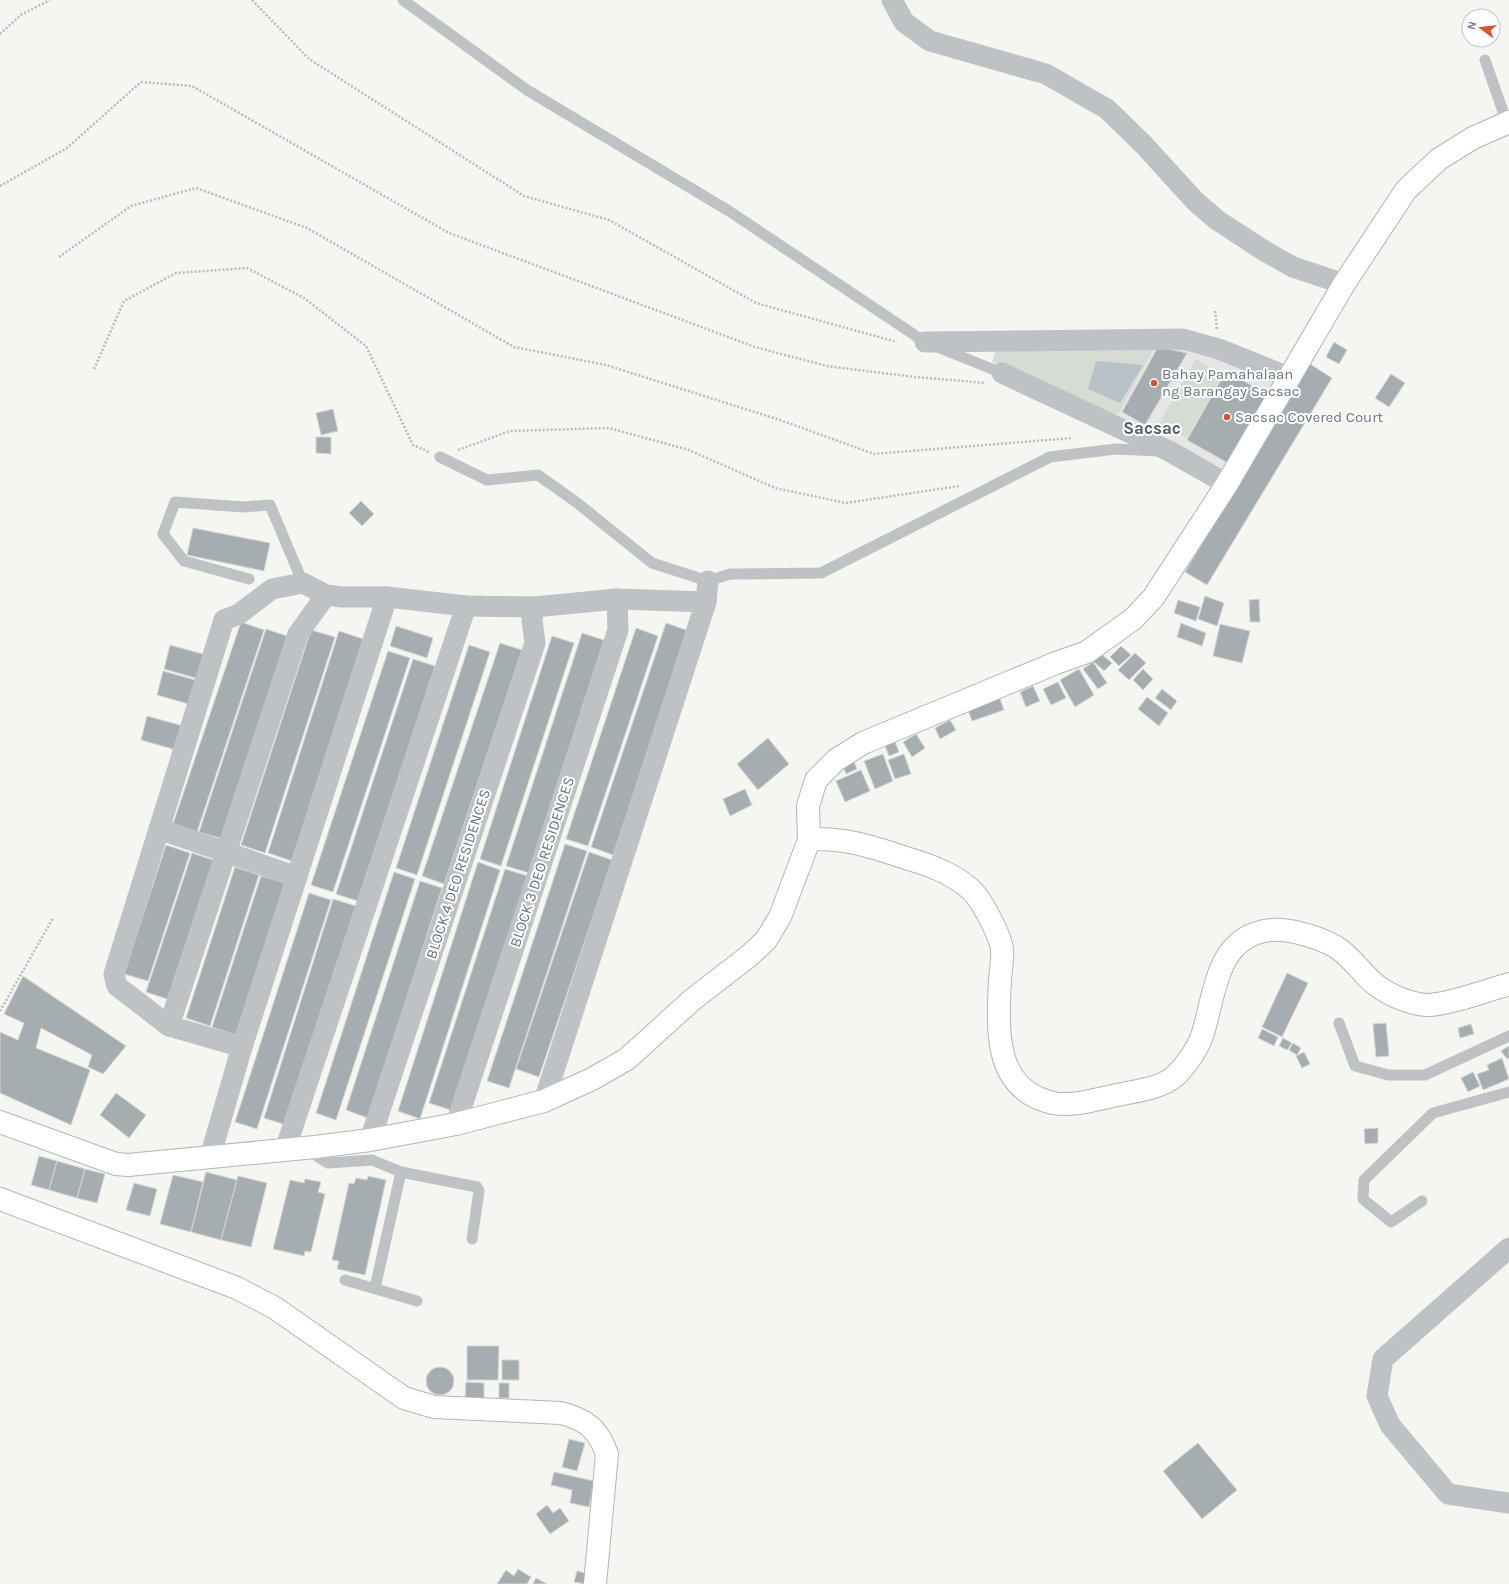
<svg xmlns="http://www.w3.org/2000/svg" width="1509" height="1584" font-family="Karla,sans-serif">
<rect width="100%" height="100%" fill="#f5f5f1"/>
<!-- built -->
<path fill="#e5e6e5" d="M1156 345 1196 346 1281 381 1228 471 1118 415Z"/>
<!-- green -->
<g fill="#d6dbd3">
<path d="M1156 345 1118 415 992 362 997 347Z"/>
<path d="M1196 359 1223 375 1187 438 1159 423Z"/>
</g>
<!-- water -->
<path fill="#b7c1c6" d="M1096 361 1143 365 1120 403 1088 389Z"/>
<!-- building -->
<g fill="#a5adb1" stroke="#d6d6d4">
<path d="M1334 342 1347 350 1339 364 1326 357Z"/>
<path d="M1158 347 1187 353 1145 425 1122 412Z"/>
<path d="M1310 364 1332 378 1207 585 1185 572Z"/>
<path d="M1226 371 1267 394 1228 463 1187 440Z"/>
<path d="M1391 374 1405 383 1389 407 1375 398Z"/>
<path d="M333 409 338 431 321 435 316 413Z"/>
<path d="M316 437H331V454L316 453Z"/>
<path d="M361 501 374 514 362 526 349 513Z"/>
<path d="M193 528 270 543 264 571 187 555Z"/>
<path d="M1205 596 1224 603 1217 626 1198 619Z"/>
<path d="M1259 599 1260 622H1250L1249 600Z"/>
<path d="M1178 600 1200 607 1196 621 1174 613Z"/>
<path d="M241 622 264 630 197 832 173 824Z"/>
<path d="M666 623 689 631 613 855 591 847Z"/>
<path d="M1181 623 1206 633 1202 646 1177 637Z"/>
<path d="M1220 624 1250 631 1242 663 1213 656Z"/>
<path d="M396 626 433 638 427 658 390 646Z"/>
<path d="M636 628 658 636 588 846 566 839Z"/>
<path d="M266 629 290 637 223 839 199 832Z"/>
<path d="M311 630 335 637 265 853 241 845Z"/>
<path d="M339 631 363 639 292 861 268 853Z"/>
<path d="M582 633 604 640 529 873 506 866Z"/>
<path d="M552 636 574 643 501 866 480 859Z"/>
<path d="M500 643 522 650 444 884 422 876Z"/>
<path d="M170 645 206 655 199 679 164 669Z"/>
<path d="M469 645 490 652 417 875 396 868Z"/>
<path d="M1121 646 1131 655 1119 666 1110 657Z"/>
<path d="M388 651 410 658 333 892 311 885Z"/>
<path d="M1100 653 1112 663 1104 671 1093 661Z"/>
<path d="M1135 653 1146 663 1129 680 1118 670Z"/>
<path d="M413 659 435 666 358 901 336 894Z"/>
<path d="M1093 662 1107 683 1098 689 1083 669Z"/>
<path d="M1079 669 1094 695 1075 707 1060 680Z"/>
<path d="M1143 669 1153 679 1143 690 1133 680Z"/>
<path d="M163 671 199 681 192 705 157 695Z"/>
<path d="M1058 682 1066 698 1051 705 1043 689Z"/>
<path d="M1033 686 1040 701 1026 707 1020 692Z"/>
<path d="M1162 689 1177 701 1171 710 1155 698Z"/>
<path d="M999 696 1004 710 972 721 967 707Z"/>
<path d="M1147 697 1168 713 1159 726 1138 709Z"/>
<path d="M147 716 183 726 176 750 141 740Z"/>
<path d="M950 720 956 730 940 739 935 728Z"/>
<path d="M916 734 925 748 912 757 903 742Z"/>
<path d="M768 738 789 764 758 790 737 764Z"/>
<path d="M894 739 899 752 889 756 884 743Z"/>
<path d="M883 754 893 781 875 789 864 761Z"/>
<path d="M904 754 911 774 895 779 888 760Z"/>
<path d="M854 762 857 769 846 774 843 767Z"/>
<path d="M861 770 870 791 845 802 836 781Z"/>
<path d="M745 789 752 805 730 816 723 799Z"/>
<path d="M565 844 587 851 509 1088 487 1081Z"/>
<path d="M166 845 190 853 148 981 124 974Z"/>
<path d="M589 852 612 860 539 1077 516 1069Z"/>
<path d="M192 853 216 861 170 1000 146 992Z"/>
<path d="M478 862 500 870 420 1119 398 1111Z"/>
<path d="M235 867 259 875 210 1026 186 1018Z"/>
<path d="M505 869 528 876 451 1110 429 1103Z"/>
<path d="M394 872 415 879 336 1120 316 1113Z"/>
<path d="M261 876 285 883 236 1035 212 1027Z"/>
<path d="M420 881 442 888 368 1118 346 1110Z"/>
<path d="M309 893 331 900 257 1129 235 1122Z"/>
<path d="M333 899 356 906 286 1125 264 1118Z"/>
<path d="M1287 973 1308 983 1282 1037 1262 1027Z"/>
<path d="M23 976 126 1046 103 1074 88 1067 92 1055 41 1028 36 1048 90 1070 71 1125 0 1093V1032L18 1040 24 1023 4 1014Z"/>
<path d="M1386 1023 1389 1056 1376 1057 1373 1024Z"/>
<path d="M1471 1024 1474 1034 1460 1038 1458 1028Z"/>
<path d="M1262 1029 1278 1037 1274 1046 1258 1038Z"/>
<path d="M1283 1038 1292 1043 1287 1050 1279 1046Z"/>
<path d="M1293 1043 1301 1048 1297 1055 1289 1050Z"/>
<path d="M1509 1046V1058L1507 1059 1501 1051Z"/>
<path d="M1304 1052 1310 1064 1302 1068 1296 1056Z"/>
<path d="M1502 1058 1509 1079 1483 1090 1477 1074 1489 1070 1487 1065Z"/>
<path d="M1473 1072 1480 1086 1468 1092 1461 1078Z"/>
<path d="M116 1093 146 1115 129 1138 100 1115Z"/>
<path d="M1378 1128V1143L1365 1144 1364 1129Z"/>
<path d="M39 1156 57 1161 49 1190 31 1185Z"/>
<path d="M57 1161 85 1169 77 1198 49 1190Z"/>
<path d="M85 1169 105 1174 97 1203 77 1198Z"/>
<path d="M206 1172 237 1180 221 1240 191 1232Z"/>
<path d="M173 1175 203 1182 191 1232 160 1224Z"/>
<path d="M238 1176 267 1183 251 1247 221 1240Z"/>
<path d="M368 1176 386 1180 365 1275 337 1269 339 1261 332 1260 349 1183 354 1184 356 1178 367 1180Z"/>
<path d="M305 1179 321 1182 318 1192 325 1194 311 1252 305 1251 304 1256 273 1249 290 1180 304 1183Z"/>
<path d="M134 1183 157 1189 150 1216 126 1210Z"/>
<path d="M467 1346H499L498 1380H467Z"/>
<rect x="502" y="1360" width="17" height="20"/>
<circle cx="440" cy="1381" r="14"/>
<path d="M466 1382 484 1383V1399L465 1398Z"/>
<rect x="499" y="1383" width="10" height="15"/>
<path d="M569 1439 585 1443 577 1471 562 1467Z"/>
<path d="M1198 1443 1237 1490 1202 1519 1163 1471Z"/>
<path d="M554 1472 594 1481 589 1507 570 1503 572 1490 551 1485Z"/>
<path d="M547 1505 553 1513 560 1508 569 1521 550 1534 536 1514Z"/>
<path d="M518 1569 531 1577 527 1584H497L506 1570 514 1576Z"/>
<path d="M577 1571 589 1574 586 1584 574 1582Z"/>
<path d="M536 1578 547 1584H533Z"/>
</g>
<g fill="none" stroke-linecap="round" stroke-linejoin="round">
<!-- secondary casing -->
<g stroke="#b1b6b9" stroke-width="24">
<g id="secondary">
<path d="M809 840C841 836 876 848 906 858 929 865 950 872 969 888 980 896 1000 935 1002 949 1003 958 1001 969 1000 979 998 1028 992 1089 1053 1103 1073 1107 1097 1099 1117 1095 1135 1091 1159 1089 1174 1077 1185 1067 1197 1050 1202 1036 1215 997 1215 941 1264 931 1274 929 1288 930 1299 933 1312 936 1324 940 1336 947 1352 957 1361 973 1376 985 1389 995 1410 1004 1427 1005 1448 1005 1488 990 1509 984"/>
<path d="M0 1122 116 1164 128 1165 315 1147 370 1140 456 1124 544 1101 592 1079 627 1059 692 1000 749 956 766 940 780 917 809 840 808 806 816 780 836 760 863 743 1056 663 1087 652 1133 619 1153 598 1227 484 1344 284 1406 190 1439 159 1473 138 1509 122"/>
<path d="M0 1199 237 1288 275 1308 404 1398 434 1407 561 1413C587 1420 598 1429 607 1454L595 1584"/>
</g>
</g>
<!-- path -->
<g stroke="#b8bbbd" stroke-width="2.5" stroke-dasharray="2 2" stroke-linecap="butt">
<path d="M252 0 309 59 524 196 609 220 756 303 897 342"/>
<path d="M0 34 22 14 50 0"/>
<path d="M0 186 67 148 141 82 192 86 449 233 755 347 827 366 915 377 986 383"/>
<path d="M59 257 131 206 196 188 307 228 514 347 606 365 780 420 874 454 1072 438"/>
<path d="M1215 311 1217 329"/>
<path d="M94 369 124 301 176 273 247 268 304 298 366 346 413 445 429 452"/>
<path d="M458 450 510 431 609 428 689 450 775 488 846 503 959 486"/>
<path d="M0 1011 53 918"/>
</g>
<!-- lane -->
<g stroke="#bec2c5" stroke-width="11">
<path d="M403 0 527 90 729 211 925 342 1002 373"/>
<path d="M1485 60 1507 123"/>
<path d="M440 457 487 480 538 475 576 502 652 563 708 581 730 574 821 573 1050 457 1116 449 1157 451"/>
<path d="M249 579 184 561 163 534 175 502 243 507 270 505 303 583"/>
<path d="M1339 1023 1355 1066 1388 1075H1425L1509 1036"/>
<path d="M315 1147 317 1156 328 1163 372 1160 401 1172 477 1187 479 1191 472 1239"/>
<path d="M1422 1201 1391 1222 1363 1199 1364 1180 1433 1113 1509 1092"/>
<path d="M345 1280 417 1301"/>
<path d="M375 1288 401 1172"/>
</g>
<!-- street -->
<g stroke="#bec2c5" stroke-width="21">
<path d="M892 0 904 22 930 41 1046 74 1107 109 1144 145 1195 201 1217 220 1263 250 1293 267 1344 284"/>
<path d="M925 342 1183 339 1219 349 1291 378"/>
<path d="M1002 373 1169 451 1227 484"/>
<path d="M159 829 297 877"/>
<path d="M169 1026 298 634 326 595"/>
<path d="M242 1047 169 1026 117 986 114 974 224 620 239 614 272 589 303 583 326 595 342 597H387L466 606 534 607 617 599 706 602 708 581"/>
<path d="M544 1101 706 602"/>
<path d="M456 1124 618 630 617 599"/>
<path d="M370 1140 535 643 532 620 534 607"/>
<path d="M285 1150 466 606"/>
<path d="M210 1157 242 1047 387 597"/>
<path d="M1509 1248 1383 1359 1377 1396 1390 1425 1448 1494 1509 1503"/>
</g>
<!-- secondary -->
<use href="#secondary" stroke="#fff" stroke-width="22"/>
</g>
<!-- markers -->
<g fill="#d65530" stroke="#fff" stroke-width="1.5">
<circle cx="1154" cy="383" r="4"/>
<circle cx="1227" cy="417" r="4"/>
</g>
<g text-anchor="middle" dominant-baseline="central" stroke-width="4" stroke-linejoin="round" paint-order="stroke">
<!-- poi labels -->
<g font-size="15" fill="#667580" stroke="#fff" text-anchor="start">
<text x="1162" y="374">Bahay Pamahalaan<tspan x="1162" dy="17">ng Barangay Sacsac</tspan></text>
<text x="1235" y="417">Sacsac Covered Court</text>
</g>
<!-- street labels -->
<g font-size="15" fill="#667580" stroke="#fff">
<text transform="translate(542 862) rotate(-72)">BLOCK 3 DEO RESIDENCES</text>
<text transform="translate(458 874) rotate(-72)">BLOCK 4 DEO RESIDENCES</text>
</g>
<!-- quarter labels -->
<g font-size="17" font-weight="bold" fill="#535e66" stroke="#fff">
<text x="1152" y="428">Sacsac</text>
</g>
</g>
<!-- north arrow -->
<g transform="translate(1481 28) rotate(285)"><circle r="19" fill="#ffffff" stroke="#c2c8cc"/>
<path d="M0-3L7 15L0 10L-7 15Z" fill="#d65530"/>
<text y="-6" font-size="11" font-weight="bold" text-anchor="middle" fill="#667580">N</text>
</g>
</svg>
